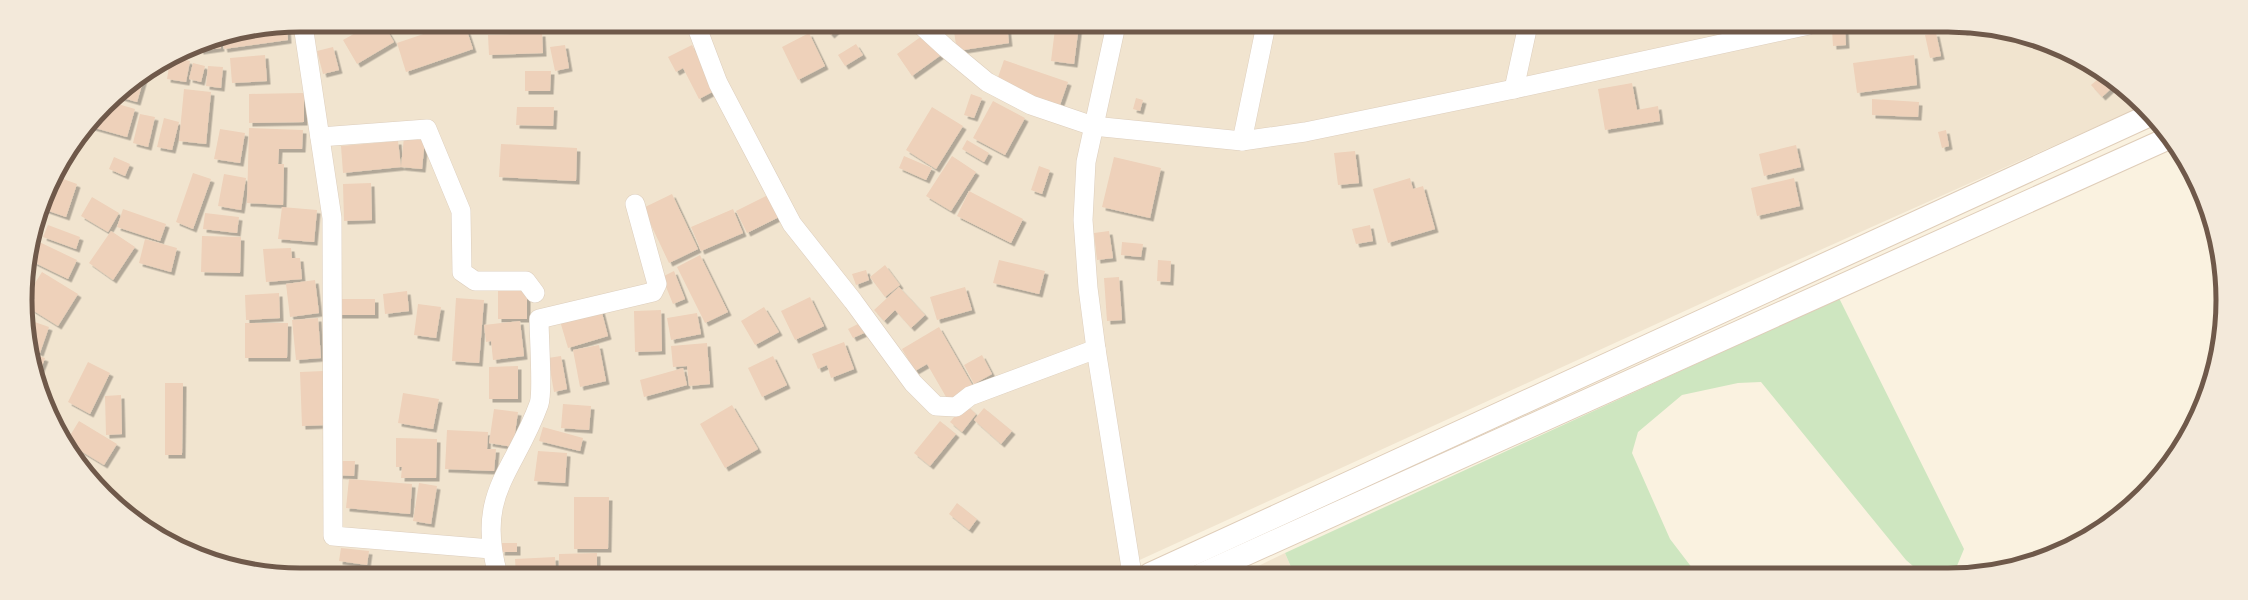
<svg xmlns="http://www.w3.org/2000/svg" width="2248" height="600" font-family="Roboto,sans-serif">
<defs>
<filter id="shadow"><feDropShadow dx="3.5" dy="3.5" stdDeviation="0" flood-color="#0004"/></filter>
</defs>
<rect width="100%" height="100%" fill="#faf2e0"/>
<!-- residential -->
<g fill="#f1e4cf">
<path d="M300 25H1948L2001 30 2053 46 2101 71 2143 106 1735 288 1109 574 300 575 247 570 162 538 119 507 82 468 53 422 34 371 26 282 34 229 53 178 82 132 119 93 195 46 247 30Z"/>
<path d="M1285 553 1294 574H1242Z"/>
</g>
<!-- green -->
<path fill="#cee6c0" d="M1839 298 1964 549 1954 573H1921L1906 560 1761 382 1738 383 1682 395 1638 432 1632 453 1670 539 1696 573 1294 574 1285 553Z"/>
<!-- building -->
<g fill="#eed1ba" filter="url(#shadow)">
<path d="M356 25H384L394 42 357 64 343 40 359 31Z"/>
<path d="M450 25H465L473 49 406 72 397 43Z"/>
<rect x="505" y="25" width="14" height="6"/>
<path d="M822 25H842L831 35Z"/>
<path d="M953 25H1007L1009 43 957 51Z"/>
<path d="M1027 25H1079L1074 64 1051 61 1055 29Z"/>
<path d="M287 26 288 40 224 49 222 38 247 30Z"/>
<path d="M1962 26 1980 28V29L1963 32Z"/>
<path d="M1845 28 1846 45 1833 46 1832 29Z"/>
<path d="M542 33 543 53 489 55 488 35Z"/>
<path d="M809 33 825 66 798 80 782 47Z"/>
<path d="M926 33 941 55 912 76 897 54Z"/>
<path d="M1936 33 1941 56 1930 58 1925 35Z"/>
<path d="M219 38 221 48 200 51 199 45Z"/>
<path d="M856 44 863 55 845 66 838 55Z"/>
<path d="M565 45 569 68 555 71 550 47Z"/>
<path d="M692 45 716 90 699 99 683 68 676 72 668 57Z"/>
<path d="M333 47 339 70 323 74 317 51Z"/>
<path d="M265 55 267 81 232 83 230 58Z"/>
<path d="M1914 55 1917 85 1857 93 1853 63Z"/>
<path d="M175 58 190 61 186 82 167 79 170 61Z"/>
<path d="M1004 60 1068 82 1060 105 996 83Z"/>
<path d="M2082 61 2101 71 2102 72 2099 76Z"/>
<path d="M193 63 205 66 201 82 189 79Z"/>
<path d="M208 66 223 67 221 88 206 86Z"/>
<path d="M525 71H551L550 91H525Z"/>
<path d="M2104 74 2116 84 2102 97 2091 85Z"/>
<path d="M144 78 137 102 116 96 119 93Z"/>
<path d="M1632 83 1637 110 1658 106 1660 121 1605 130 1598 89Z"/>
<path d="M184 89 211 92 206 144 179 141Z"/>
<path d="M304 93V122L249 123V94Z"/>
<path d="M971 94 982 98 974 118 964 115Z"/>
<path d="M1136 98 1143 100 1140 111 1133 109Z"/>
<path d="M1872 99 1919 102 1918 117 1872 115Z"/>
<path d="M993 101 1025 118 1005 155 973 138Z"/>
<path d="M111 102 135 109 127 137 88 126Z"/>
<path d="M517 107H554L553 126 516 125Z"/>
<path d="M932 107 963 126 936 169 906 150Z"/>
<path d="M140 114 155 117 148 147 133 143Z"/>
<path d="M164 118 179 122 172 150 157 147Z"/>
<path d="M249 128 303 130 302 149H279L278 164H284L283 205 247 203Z"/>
<path d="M220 129 245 133 240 163 214 159Z"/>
<path d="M1946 130 1949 146 1942 148 1938 132Z"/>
<path d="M404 137 425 139 422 169 401 167Z"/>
<path d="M967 140 989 153 984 162 962 149Z"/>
<path d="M398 141 401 167 343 173 341 146Z"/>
<path d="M501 144 577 148 576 181 499 177Z"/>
<path d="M1796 145 1801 167 1764 176 1759 154Z"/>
<path d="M1355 151 1359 183 1338 185 1334 153Z"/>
<path d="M904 156 932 168 926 180 899 168Z"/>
<path d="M952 156 976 172 951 211 926 196Z"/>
<path d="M114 157 130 164 125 176 109 169Z"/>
<path d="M1114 157 1161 168 1150 218 1102 207Z"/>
<path d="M1039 166 1050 170 1042 194 1031 190Z"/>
<path d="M193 173 211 179 193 229 176 222Z"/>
<path d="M224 174 246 178 241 210 218 206Z"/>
<path d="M55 176 77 184 66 217 43 209Z"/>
<path d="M1410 178 1413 189 1423 186 1435 229 1388 243 1373 189Z"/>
<path d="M1794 178 1800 206 1757 216 1751 188Z"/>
<path d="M371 183 372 220 344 221 343 184Z"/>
<path d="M969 191 1023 219 1011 243 957 216Z"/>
<path d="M672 194 698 249 669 263 643 208Z"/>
<path d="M768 195 779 217 747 233 736 211Z"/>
<path d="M92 197 119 213 108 232 81 216Z"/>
<path d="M282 207 317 210 314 242 278 239Z"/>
<path d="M123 209 166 224 160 241 117 227Z"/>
<path d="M733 209 743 233 701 251 691 227Z"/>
<path d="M205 213 239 217 237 233 203 229Z"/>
<path d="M48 225 80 237 76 249 43 237Z"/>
<path d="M1370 225 1373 241 1356 244 1352 229Z"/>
<path d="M111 231 135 247 113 280 89 263Z"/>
<path d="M1109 231 1113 258 1097 260 1094 233Z"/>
<path d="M202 236 241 237 240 273 201 272Z"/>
<path d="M33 239 77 260 68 279 29 260Z"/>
<path d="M145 239 177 248 171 272 139 263Z"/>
<path d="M1122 242 1143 244 1141 257 1121 255Z"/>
<path d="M291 248 292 258H300L302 279 266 282 263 249Z"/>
<path d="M700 255 728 312 705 323 677 267Z"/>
<path d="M999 260 1045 271 1039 294 993 283Z"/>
<path d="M1158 260 1171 261 1170 282 1157 281Z"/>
<path d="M885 265 900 285 885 297 870 277Z"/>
<path d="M866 270 869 280 856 285 852 274Z"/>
<path d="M674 271 685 299 673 304 662 277Z"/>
<path d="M42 272 78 294 58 326 29 308 35 298 28 294Z"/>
<path d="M1119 277 1122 320 1107 321 1104 278Z"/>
<path d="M315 280 319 313 290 317 286 284Z"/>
<rect x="498" y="287" width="29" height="32"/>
<path d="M899 287 925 315 911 328 895 310 884 321 874 310Z"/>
<path d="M965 287 972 310 937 320 930 297Z"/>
<path d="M407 291 409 311 385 314 383 294Z"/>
<path d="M279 293 280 318 246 320 245 295Z"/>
<path d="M810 297 824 326 795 340 781 311Z"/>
<path d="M456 298 484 300 479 363 452 361Z"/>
<rect x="335" y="299" width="40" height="16"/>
<path d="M418 304 441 307 436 338 414 335Z"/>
<path d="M764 307 779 332 755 345 741 321Z"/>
<path d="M601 309 608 336 568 348 560 321Z"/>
<path d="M661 310 662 351 635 352 634 311Z"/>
<path d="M697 313 701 334 671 340 667 318Z"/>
<path d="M318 318 321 358 296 360 292 320Z"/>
<path d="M29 320 49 327 40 353 32 350Z"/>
<path d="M520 321 524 356 493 360 491 341 486 342 484 325Z"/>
<path d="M245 323H288L287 358H245Z"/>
<path d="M860 323 864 333 853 338 848 329Z"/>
<path d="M939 327 974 388 949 402 927 364 915 371 902 349Z"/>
<path d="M844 342 854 369 831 378 827 365 818 369 812 354Z"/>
<path d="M707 343 710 384 689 386 687 366 673 367 671 346Z"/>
<path d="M599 345 606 381 580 387 573 350Z"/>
<path d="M33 354 45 358 37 379 34 371Z"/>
<path d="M982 355 992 374 974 384 964 365Z"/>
<path d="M561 356 567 389 554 392 548 358Z"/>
<path d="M773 356 787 385 762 397 748 368Z"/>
<path d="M88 362 110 373 90 414 68 402Z"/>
<path d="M518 366V399H489V367Z"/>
<path d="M683 368 687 385 644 397 640 380Z"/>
<path d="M324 371 326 425 302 426 300 372Z"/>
<path d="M165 383H183L182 455H165Z"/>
<path d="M403 393 439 399 433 429 398 423Z"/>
<path d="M121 395 122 434 106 435 105 396Z"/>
<path d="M563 404 591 406 589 430 561 428Z"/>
<path d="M965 404 976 414 962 432 950 422Z"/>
<path d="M732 405 758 449 725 468 700 424Z"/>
<path d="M984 408 1012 431 1001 444 974 420Z"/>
<path d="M494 409 518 412 513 447 489 443Z"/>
<path d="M79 421 117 444 104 465 66 442Z"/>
<path d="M940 421 956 434 930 466 914 453Z"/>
<path d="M543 427 583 438 580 451 539 441Z"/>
<path d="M447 430 488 432 487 449H496L494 471 445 469Z"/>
<path d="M396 438 437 439 436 478H401L402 467H396Z"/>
<path d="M538 451 567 453 565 483 534 481Z"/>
<path d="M75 457 82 459 80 465Z"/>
<path d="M337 461H355L354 476 336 475Z"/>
<path d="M349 479 412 484 410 514 346 508Z"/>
<path d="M419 483 437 486 431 524 413 521Z"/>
<path d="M574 497H609L608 549H574Z"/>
<path d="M957 503 977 519 969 530 949 514Z"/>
<path d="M502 543H517V552H501Z"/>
<path d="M341 548 369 551 367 565 339 561Z"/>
<path d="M597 553V575H559V554Z"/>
<path d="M555 557 556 575H516L515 559Z"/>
</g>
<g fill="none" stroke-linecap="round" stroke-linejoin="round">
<!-- street casing -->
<g stroke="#ddcebd" stroke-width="20">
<g id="street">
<path d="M303 25 332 218 333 536 491 549"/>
<path d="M696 25 718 83 792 224 853 301 913 383 936 406 956 407 970 396 1096 349"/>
<path d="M921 25 946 48 987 82 1031 105 1093 126 1242 141 1305 132 1514 89 1809 25"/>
<path d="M1116 25 1086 162 1083 220 1088 288 1096 349 1132 574"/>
<path d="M1514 89 1528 25"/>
<path d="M320 137 427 129 461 211 462 272 475 281H526L535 293"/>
<path d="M1242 141 1266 25"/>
<path d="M498 575C475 493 514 473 539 404 543 393 539 335 539 319L653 292 657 284 635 204"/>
</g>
</g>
<!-- secondary casing -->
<g stroke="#dfcdb9" stroke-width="24">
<g id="secondary">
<path d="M1150 574 2150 115"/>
<path d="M1202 574 2169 138"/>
</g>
</g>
<!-- street -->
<use href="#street" stroke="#fff" stroke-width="19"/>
<!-- secondary -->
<use href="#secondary" stroke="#fff" stroke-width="22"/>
</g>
<!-- crop -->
<path d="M0 0H2248V600H0ZM300 32H1948A268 268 0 0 1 2216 300V300A268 268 0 0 1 1948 568H300A268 268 0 0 1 32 300V300A268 268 0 0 1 300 32Z" fill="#f3e9da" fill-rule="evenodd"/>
<path fill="none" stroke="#6f594a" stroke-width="5" d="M300 32H1948A268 268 0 0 1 2216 300V300A268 268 0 0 1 1948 568H300A268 268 0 0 1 32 300V300A268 268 0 0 1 300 32Z"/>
</svg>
